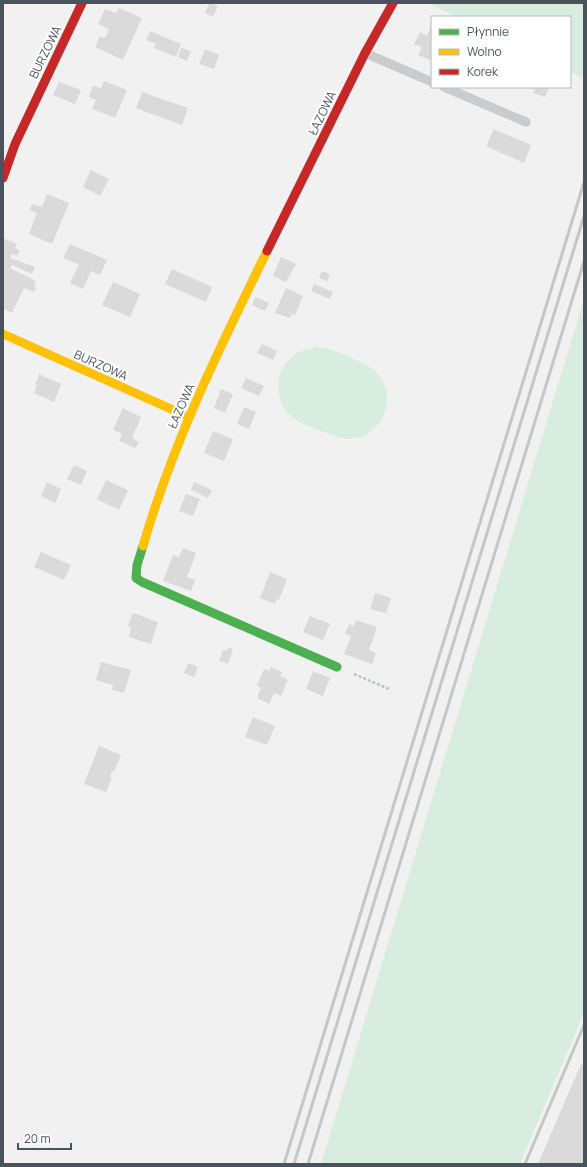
<svg xmlns="http://www.w3.org/2000/svg" width="587" height="1167" font-family="Manrope,sans-serif">
<rect width="100%" height="100%" fill="#f1f1f1"/>
<!-- green -->
<g fill="#d8ede0">
<path d="M428 3H584V79L570 72V17H457Z"/>
<path d="M584 299V1013L520 1164H321Z"/>
<path d="M316 347C320 348 325 348 329 349 335 350 368 365 373 369 398 390 388 430 357 438 345 441 335 436 324 432 312 427 298 424 289 414 273 399 275 368 294 355 301 350 308 349 316 347Z"/>
</g>
<!-- building -->
<g fill="#dadadb">
<path d="M209 3 218 6 213 17 205 13Z"/>
<path d="M119 8 142 18 123 60 95 47 100 36 105 38 109 29 98 24 105 9 116 13Z"/>
<path d="M432 24V61L418 55 422 47 414 44 420 32 427 36Z"/>
<path d="M150 31 181 44 176 57 154 48 156 44 146 40Z"/>
<path d="M181 48 191 51 187 61 178 57Z"/>
<path d="M205 49 219 55 214 69 199 64Z"/>
<path d="M104 81 127 90 115 118 92 109 96 100 89 97 93 86 101 88Z"/>
<path d="M59 82 81 90 75 104 53 95Z"/>
<path d="M536 87H549L545 97 533 93Z"/>
<path d="M142 92 188 108 182 125 136 108Z"/>
<path d="M494 129 531 145 524 163 486 146Z"/>
<path d="M91 170 109 179 100 196 83 187Z"/>
<path d="M47 194 69 203 52 244 29 234 37 213 30 210 32 204 42 207Z"/>
<path d="M3 238 17 244 15 248 20 250 17 256 12 254 10 258 35 267 32 274 12 265 10 268 36 281 34 286 36 288 34 292 24 288 12 313 3 308Z"/>
<path d="M70 244 107 260 100 275 91 271 83 289 70 283 79 265 63 258Z"/>
<path d="M281 257 296 264 286 282 273 276Z"/>
<path d="M172 269 212 287 206 302 165 284Z"/>
<path d="M322 271 330 274 327 281 319 278Z"/>
<path d="M113 282 140 294 130 317 102 305Z"/>
<path d="M314 284 333 292 330 299 311 291Z"/>
<path d="M286 288 303 296 295 315 292 314 290 318 275 313Z"/>
<path d="M255 297 269 303 265 311 252 305Z"/>
<path d="M262 344 277 351 273 360 257 353Z"/>
<path d="M39 374 61 384 54 402 34 393 37 385H35Z"/>
<path d="M246 378 264 386 259 396 241 388Z"/>
<path d="M221 389 233 394 225 413 214 408Z"/>
<path d="M244 407 256 412 249 429 237 424Z"/>
<path d="M123 408 141 417 132 438 139 442 135 448 119 441 122 434 113 430Z"/>
<path d="M213 431 233 439 224 461 204 453Z"/>
<path d="M74 465 87 471 81 485 67 479Z"/>
<path d="M106 480 128 490 119 510 97 499Z"/>
<path d="M47 482 61 489 55 503 41 496Z"/>
<path d="M194 482 212 490 208 498 191 490Z"/>
<path d="M186 494 200 499 193 516 179 511Z"/>
<path d="M183 548 196 553 187 577 195 580 191 591 163 581 173 555 179 557Z"/>
<path d="M41 552 71 565 64 580 34 567Z"/>
<path d="M270 572 287 579 279 600 277 599 275 604 260 598Z"/>
<path d="M375 593 391 598 386 613 370 609Z"/>
<path d="M133 613 158 622 151 644 129 637 131 627 128 626Z"/>
<path d="M310 616 330 624 323 640 303 632Z"/>
<path d="M356 620 377 627 369 650 376 653 372 664 344 654 351 636 345 634 349 624 354 626Z"/>
<path d="M228 647 233 649 228 664 219 661 223 650 227 651Z"/>
<path d="M101 662 131 670 124 693 112 690 113 685 96 680Z"/>
<path d="M188 663 198 667 194 677 184 673Z"/>
<path d="M271 667 282 672 280 676 288 680 281 696 274 693 269 704 257 698 261 688 257 686 264 669 269 671Z"/>
<path d="M313 671 330 678 323 696 306 689Z"/>
<path d="M253 717 275 726 267 745 245 737Z"/>
<path d="M99 746 121 755 114 772 112 771 110 777 112 778 106 792 84 784Z"/>
<path d="M581 1064 584 1065V1164H538Z"/>
</g>
<g fill="none" stroke-linecap="round" stroke-linejoin="round">
<!-- path -->
<path stroke="#b9c2c0" stroke-width="2.5" stroke-dasharray="3 2" stroke-linecap="butt" d="M354 674 389 689"/>
<!-- lane -->
<g stroke="#c9cbcc" stroke-width="9">
<path d="M365 53 432 82"/>
<path d="M444 87 526 122"/>
</g>
<!-- fast -->
<path stroke="#4caf50" stroke-width="9" d="M143 546 137 565 136 578 142 582 337 667"/>
<!-- slow -->
<g stroke="#ffc107" stroke-width="9">
<path d="M3 334 189 417"/>
<path d="M143 546C173 442 220 347 267 251"/>
</g>
<!-- jam -->
<g stroke="#c62828" stroke-width="9">
<path d="M3 178 15 144 82 3"/>
<path d="M267 251 365 53 393 3"/>
</g>
<!-- rail -->
<g stroke="#c5c6c7" stroke-width="3">
<path d="M284 1164 584 182"/>
<path d="M294 1164 584 216"/>
<path d="M308 1164 584 261"/>
<path d="M525 1164 584 1025"/>
</g>
</g>
<g text-anchor="middle" dominant-baseline="central" stroke-width="4" stroke-linejoin="round" paint-order="stroke">
<!-- street labels -->
<g font-size="12" fill="#4a535b" stroke="#fff">
<text transform="translate(45 52) rotate(-64)">BURZOWA</text>
<text transform="translate(322 113) rotate(-64)">ŁAZOWA</text>
<text transform="translate(101 365) rotate(24)">BURZOWA</text>
<text transform="translate(181 406) rotate(-66)">ŁAZOWA</text>
</g>
</g>
<!-- border -->
<rect width="587" height="1167" fill="none" stroke="#4a535b" stroke-width="8"/>
<!-- legend -->
<rect x="431" y="16" width="140" height="72" fill="#ffffff" stroke="#b7babd"/>
<rect x="439" y="29" width="20" height="6" fill="#4caf50" stroke="#b7babd"/>
<text x="467" y="36" font-size="12" fill="#4a535b">Płynnie</text>
<rect x="439" y="49" width="20" height="6" fill="#ffc107" stroke="#b7babd"/>
<text x="467" y="56" font-size="12" fill="#4a535b">Wolno</text>
<rect x="439" y="69" width="20" height="6" fill="#c62828" stroke="#b7babd"/>
<text x="467" y="76" font-size="12" fill="#4a535b">Korek</text>
<!-- scale -->
<path d="M18 1143v6h53v-6" fill="none" stroke="#4a535b" stroke-width="2"/>
<text x="24" y="1143" font-size="12" fill="#4a535b" stroke="#ffffff" stroke-width="3" paint-order="stroke">20 m</text>
</svg>
